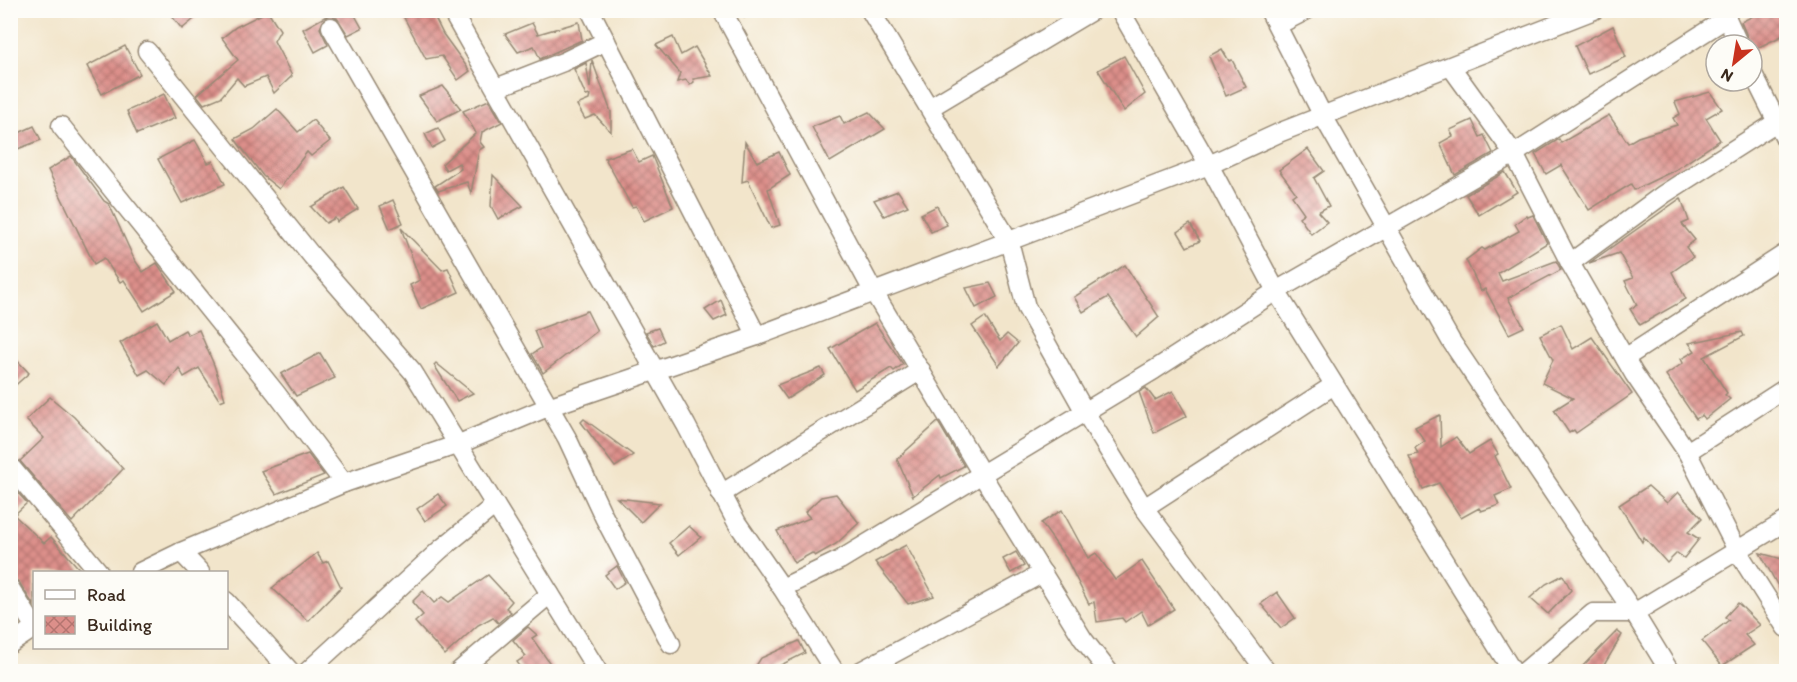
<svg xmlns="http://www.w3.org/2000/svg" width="1797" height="682" font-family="Itim,sans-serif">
<defs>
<pattern id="building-cross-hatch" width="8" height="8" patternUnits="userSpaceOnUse" patternTransform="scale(1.5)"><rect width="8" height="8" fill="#dc8f8a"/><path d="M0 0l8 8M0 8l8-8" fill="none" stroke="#b47570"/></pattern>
</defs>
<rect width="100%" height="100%" fill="#fdfcf7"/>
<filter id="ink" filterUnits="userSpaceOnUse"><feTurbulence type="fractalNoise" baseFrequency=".0167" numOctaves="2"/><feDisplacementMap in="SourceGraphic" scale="12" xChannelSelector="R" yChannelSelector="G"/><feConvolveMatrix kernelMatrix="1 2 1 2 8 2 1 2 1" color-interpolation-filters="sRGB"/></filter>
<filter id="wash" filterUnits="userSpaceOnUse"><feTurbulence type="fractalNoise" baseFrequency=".008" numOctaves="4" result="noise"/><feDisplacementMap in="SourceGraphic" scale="24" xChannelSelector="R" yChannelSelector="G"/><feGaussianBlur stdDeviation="1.35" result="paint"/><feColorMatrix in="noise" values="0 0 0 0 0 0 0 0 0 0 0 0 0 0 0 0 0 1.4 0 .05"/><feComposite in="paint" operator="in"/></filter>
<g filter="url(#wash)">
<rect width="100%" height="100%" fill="#f2e5cb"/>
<g id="blocks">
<!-- building -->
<g fill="url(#building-cross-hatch)">
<path d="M167 10H205L182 29Z"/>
<path d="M337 10H352L362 28 348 35 337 18 326 17 320 28 328 45 315 52 303 29Z"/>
<path d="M400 10H431L443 34 470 71 458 80 442 56 426 59Z"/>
<path d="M1765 10H1786V34L1753 50 1741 22Z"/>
<path d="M268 11 280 30 274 41 292 76 274 93 266 77 244 86 237 78 221 97 204 104 197 95 238 60 222 38 236 27Z"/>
<path d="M579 22 582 40 540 59 534 46 518 52 505 34 532 23 538 34Z"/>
<path d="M1613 26 1626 57 1588 74 1575 46Z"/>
<path d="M673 37 681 55 695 47 712 76 693 79 694 82 690 85 686 80 677 82 680 73 656 45Z"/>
<path d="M125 46 140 74 102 94 87 66Z"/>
<path d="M1222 49 1229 61 1232 60 1246 87 1226 96 1209 56Z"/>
<path d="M1124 56 1145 94 1124 111 1098 70Z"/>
<path d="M592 60 611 112V132L595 115 585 119 577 105 589 100 590 95 586 96 574 69 586 63 590 88Z"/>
<path d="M443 86 461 109 437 121 419 96Z"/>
<path d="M1710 92 1722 109 1706 118 1720 140 1675 170 1634 190 1631 184 1589 210 1561 165 1546 174 1535 154 1559 139 1561 143 1609 115 1628 143 1638 137 1677 125 1673 118 1680 114 1675 102Z"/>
<path d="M164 94 175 118 137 134 127 111Z"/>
<path d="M489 100 502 122 482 132 480 142 484 147 479 150 471 193 467 182 438 191 435 186 461 169 459 163 446 170 442 164 476 133 463 111Z"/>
<path d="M277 109 298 132 313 120 330 141 311 156 307 152 279 189 263 176 235 139 254 129Z"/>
<path d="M869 112 885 129 830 162 812 127 840 116 844 124Z"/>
<path d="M1472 120 1480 137 1484 135 1493 153 1455 175 1440 143 1453 136 1450 130Z"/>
<path d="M34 126 41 140 10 152V137Z"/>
<path d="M438 128 445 141 432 148 425 134Z"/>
<path d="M195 140 208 163 213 161 225 184 182 203 158 159Z"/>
<path d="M745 142 757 162 779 152 790 175 768 189 780 225 771 228 748 180 742 182Z"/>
<path d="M632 149 639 162 652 156 673 207 644 221 636 206 632 207 605 158Z"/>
<path d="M1308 149 1324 171 1314 178 1329 206 1318 212 1327 222 1311 234 1299 217 1304 213 1292 196 1296 193 1279 170Z"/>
<path d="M71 156 104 201 109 204 134 259 143 272 157 263 176 291 144 311 124 280 120 282 104 258 94 264 48 170Z"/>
<path d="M1505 172 1517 192 1479 215 1466 195Z"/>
<path d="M493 175 523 206 498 219 491 206Z"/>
<path d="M344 187 358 209 337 222 335 218 326 223 311 207Z"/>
<path d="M898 191 908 206 884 216 874 200Z"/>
<path d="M1681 198 1689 221 1682 224 1695 240 1686 247 1693 257 1672 272 1686 299 1640 325 1630 309 1637 305 1625 281 1633 278 1619 253 1589 263Z"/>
<path d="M393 200 403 223 390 229 380 206Z"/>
<path d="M937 206 947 225 931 232 921 214Z"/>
<path d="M1527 215 1528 217 1533 215 1547 243 1498 273 1502 281 1556 261 1561 270 1508 298 1524 327 1509 334 1485 289 1481 291 1466 260 1482 248 1485 250 1519 231 1515 224Z"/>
<path d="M1190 224 1200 241 1187 247 1178 232Z"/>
<path d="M401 228 442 270 448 268 459 292 421 309 410 285 420 280Z"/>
<path d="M1125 265 1159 317 1136 337 1108 297 1083 312 1074 297Z"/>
<path d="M990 283 997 297 976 308 966 288Z"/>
<path d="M721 300 727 315 714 321 705 310Z"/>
<path d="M587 311 597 331 543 373 532 354 541 348 534 331Z"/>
<path d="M985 317 1000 341 1007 334 1018 343 999 366 972 326Z"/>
<path d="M157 321 168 340 185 330 188 335 199 330 214 365 225 399 220 401 199 368 184 377 179 368 166 385 148 370 139 375 120 343Z"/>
<path d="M875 323 903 364 894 371 891 368 855 390 830 349Z"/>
<path d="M1561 324 1573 349 1592 337 1632 394 1576 433 1574 430 1569 433 1554 410 1573 398 1542 383 1553 360 1540 335Z"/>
<path d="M658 328 664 341 654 346 646 332Z"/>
<path d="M1742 332 1744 336 1704 357 1727 393 1725 395 1730 399 1705 419 1702 415 1696 419 1666 375 1683 363 1681 359 1695 351 1689 343Z"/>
<path d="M10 353 29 373 10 390Z"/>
<path d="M320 353 335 378 296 396 281 374Z"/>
<path d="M436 363 473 393 457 401 434 365Z"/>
<path d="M821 368 825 375 787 399 777 385Z"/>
<path d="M1146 388 1155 400 1173 391 1187 416 1154 433 1139 392Z"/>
<path d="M50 397 74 417 123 469 72 522 20 461 44 438 26 420Z"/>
<path d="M1440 415 1441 447 1456 437 1469 454 1490 441 1498 454 1495 456 1511 489 1495 496 1499 505 1481 511 1479 508 1461 518 1439 483 1423 489 1409 456 1418 454 1415 448 1425 441 1415 427Z"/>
<path d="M584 419 633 455 615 467 581 422Z"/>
<path d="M938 422 964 466 941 478 940 475 913 496 897 459Z"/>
<path d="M308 454 324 475 276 494 261 471Z"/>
<path d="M10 484 27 503 14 515 44 543 51 537 83 573H34V606L19 582 10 577Z"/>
<path d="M1648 486 1667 503 1678 492 1702 518 1688 532 1699 539 1684 558 1677 553 1667 563 1644 537 1642 542 1619 505Z"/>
<path d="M438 494 447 506 425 521 417 509Z"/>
<path d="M836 494 859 523 836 544 815 556 812 553 794 563 777 531 810 518 805 512 821 497Z"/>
<path d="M617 498 660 503 641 522Z"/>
<path d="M1062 510 1088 558 1096 553 1115 580 1142 561 1174 609 1148 625 1141 611 1125 622 1122 618 1097 622 1094 602 1089 604 1066 558 1041 523Z"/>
<path d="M689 526 701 537 679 555 669 543Z"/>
<path d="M906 545 934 596 908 604 875 562Z"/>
<path d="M1016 552 1024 566 1011 573 1003 559Z"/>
<path d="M317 553 323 563 328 561 341 587 308 621 272 588Z"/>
<path d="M1760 553 1786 560V601Z"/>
<path d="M617 566 625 582 615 589 605 575Z"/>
<path d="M488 575 512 601 506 608 511 612 498 623 493 617 478 625 445 655 415 622 423 615 412 602 423 591 434 603 442 597 449 602Z"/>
<path d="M1563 575 1571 590 1548 614 1530 598 1546 584Z"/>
<path d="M1277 592 1295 618 1281 628 1261 604Z"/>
<path d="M1738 603 1760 625 1745 635 1754 645 1722 666 1702 641 1729 620 1725 617Z"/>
<path d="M528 627 537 635 532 638 556 672H524L517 662 526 656 513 640Z"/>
<path d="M1617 631 1622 635 1600 672H1577Z"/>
<path d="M799 641 805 653 767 672H752L761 658Z"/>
</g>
</g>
</g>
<g filter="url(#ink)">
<use href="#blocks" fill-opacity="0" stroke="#968874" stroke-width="1.5"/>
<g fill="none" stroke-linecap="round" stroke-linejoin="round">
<!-- minor casing -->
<g stroke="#968874" stroke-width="21">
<g id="minor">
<path d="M451 10 686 425 737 523 782 588 840 560 1154 370 1276 291 1514 154 1727 18"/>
<path d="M590 10 757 336"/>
<path d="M722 10 873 291 990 488 1083 639 1109 672"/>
<path d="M870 10 1009 241 1026 307 1085 412 1144 508 1267 672"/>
<path d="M1120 10 1209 165 1276 291 1513 672"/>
<path d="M1269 10 1323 116 1451 341 1634 613 1786 521"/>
<path d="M1723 10 1739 45"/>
<path d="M1278 25 1307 10"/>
<path d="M331 27 567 438 604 517 671 644"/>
<path d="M147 51 312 256 413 372 597 670"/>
<path d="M1451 67 1514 154 1570 263 1634 374 1687 452 1738 552 1786 628"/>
<path d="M1752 72 1786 140"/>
<path d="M496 88 563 62 606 41"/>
<path d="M931 107 1093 10"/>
<path d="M61 126 276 393 344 483"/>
<path d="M1570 263 1664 194 1786 116"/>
<path d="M1625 358 1786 253"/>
<path d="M1687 452 1786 388"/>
<path d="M10 466 99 572"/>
<path d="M721 494 921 370"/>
<path d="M1144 508 1334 385"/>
<path d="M181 552 200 572"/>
<path d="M140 572 181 552 344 483 459 444 548 407 757 336 1009 241 1209 165 1281 132 1594 10"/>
<path d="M10 588 34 626"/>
<path d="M782 588 835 672"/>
<path d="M226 601 291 672"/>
<path d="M10 644 34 628"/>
<path d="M307 672 441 549 495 505"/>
<path d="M458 672 550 594"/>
<path d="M859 672 1043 573"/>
<path d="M1524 672 1593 613H1634L1670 672"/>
</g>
</g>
<!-- path -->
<path stroke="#968874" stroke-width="4" stroke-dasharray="1.5 4.5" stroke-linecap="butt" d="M743 17 755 10"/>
<!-- minor -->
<use href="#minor" stroke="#fff" stroke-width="18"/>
</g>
</g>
<!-- margin -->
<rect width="1797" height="682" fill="none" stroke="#fdfcf7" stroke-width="36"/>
<!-- legend -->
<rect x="33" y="571" width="195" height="78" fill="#fdfcf7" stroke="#afa8a0" stroke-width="1.5"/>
<rect x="45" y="590" width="30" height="9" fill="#ffffff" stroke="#afa8a0" stroke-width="1.5"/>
<text x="87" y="601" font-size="18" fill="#3b2a1e">Road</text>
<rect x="45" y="616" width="30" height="18" fill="url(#building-cross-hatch)" stroke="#afa8a0" stroke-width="1.5"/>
<text x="87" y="631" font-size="18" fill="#3b2a1e">Building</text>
<!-- north arrow -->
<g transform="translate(1734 63) rotate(210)"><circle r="28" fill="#fdfcf7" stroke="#afa8a0" stroke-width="1.5"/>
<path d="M0-4.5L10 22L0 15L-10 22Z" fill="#c8321e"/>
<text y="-9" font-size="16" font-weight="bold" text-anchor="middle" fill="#3b2a1e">N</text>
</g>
</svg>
